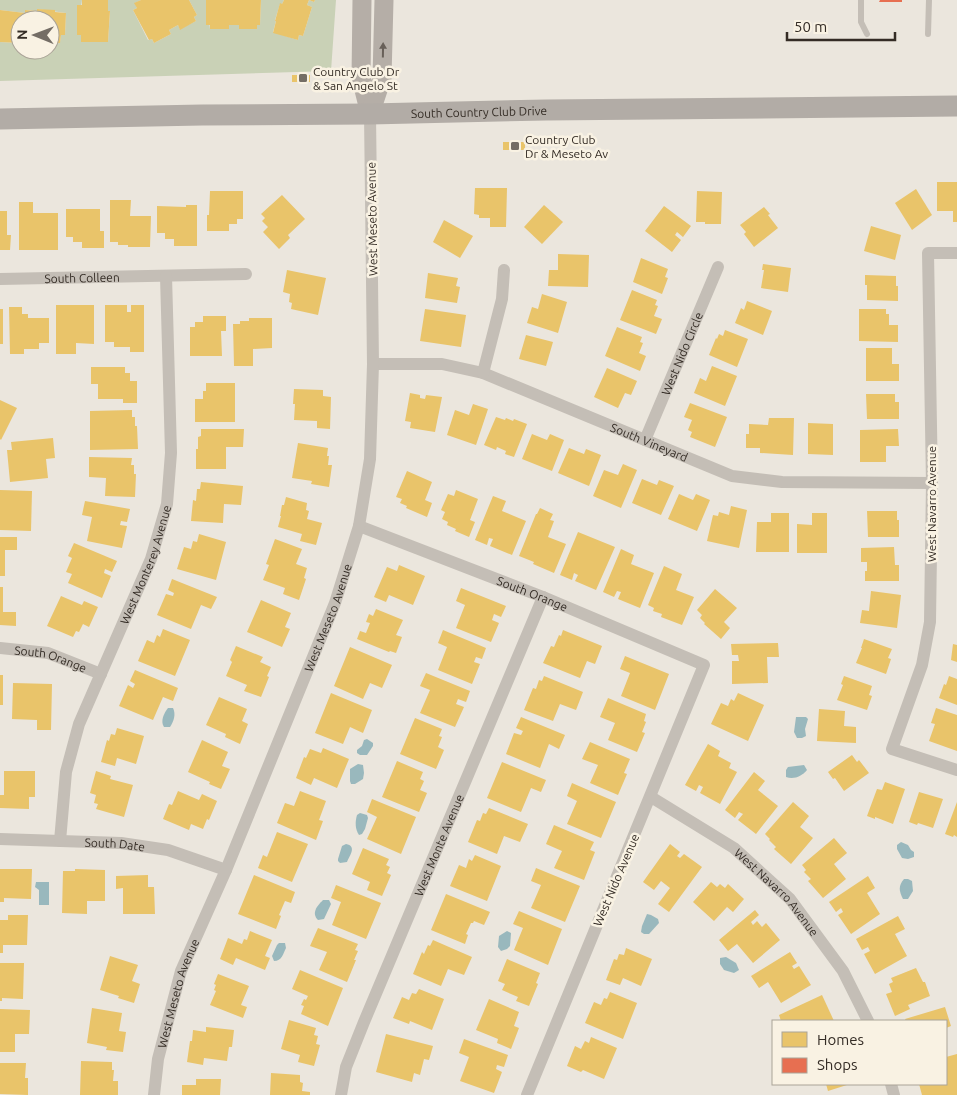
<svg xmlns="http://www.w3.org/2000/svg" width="957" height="1095" font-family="Ubuntu,sans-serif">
<rect width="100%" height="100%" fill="#ebe6dd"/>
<!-- green -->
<path fill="#c9d1b6" d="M0 0H82L77 35H81V42H108L110 12 108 11V0H141L135 3 137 8 133 10 148 40 152 39 154 43 171 34 169 30 178 25 180 29 196 21 194 17 197 15 189 0H206L210 29H229V25H239V29H257V25H260L261 0H284L282 4H280L275 20 276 21 273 32 298 40 299 35 303 36 312 7 307 5 309 0 314 2 315 0H336L331 71 0 81V42L19 43 20 39V50H50V42H60L61 35H65L66 13 37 9V11L25 10V13L0 10Z"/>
<!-- water -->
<g fill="#99b8bd">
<path d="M168 708H173C176 714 174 721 170 727H164C160 721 164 713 168 708Z"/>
<path d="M796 717H806L808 719 805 729 806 736 802 738H797L794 732Z"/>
<path d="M367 739 373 743V746L367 755H360L357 753V750L362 746 364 740Z"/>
<path d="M358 764 363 765 364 773 363 779 355 784H351L350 781V769Z"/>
<path d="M804 765 807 770C802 776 794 780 786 777V770L788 767Z"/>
<path d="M360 813 367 815 368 818 365 829 362 834 359 835C355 829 355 822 357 815Z"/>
<path d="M901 842 908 845 911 850 914 852V857L908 859 902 858 897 849V845Z"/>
<path d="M346 844C357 846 350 855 347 862L340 863 338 861V859L342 846Z"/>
<path d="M904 879H908L912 881 913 891 908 899H903C899 891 898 886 904 879Z"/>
<path d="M36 882H49V905H39V890L35 887Z"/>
<path d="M323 900H329L331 904 324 919 318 920C311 913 317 906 323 900Z"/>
<path d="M647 914 651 915 658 919 659 923 649 934H644L641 932 642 926Z"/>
<path d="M507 931 511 933 510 946 507 949 501 951 498 947 499 936Z"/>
<path d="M279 943H285L286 948C283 954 282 961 274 961L272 956 277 945Z"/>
<path d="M726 957 736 963 739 970 734 973 724 970 720 964V958Z"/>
</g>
<!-- homes -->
<g fill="#e9c46a">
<path d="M82 0H108V11H110L108 42H81V35H77V5H82Z"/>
<path d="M141 0H189L197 15 194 17 196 21 180 30 178 25 169 30 171 34 154 43 152 39 149 40 133 10 137 8 134 3Z"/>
<path d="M206 0H261L260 25H257V29H239V25H229V29H210V25H206Z"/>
<path d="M284 0H315L314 2 309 0 307 5 312 7 303 36 299 35 298 40 273 33 276 21H275L280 3 282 4Z"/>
<path d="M37 9 55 10V12L66 13 65 35H61L60 43 50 42V20H20L19 43 0 42V10L25 13V10L37 11Z"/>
<rect x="292" y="75" width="18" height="7"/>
<rect x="503" y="142" width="22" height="8"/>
<path d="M937 182H957V222H953V211H937Z"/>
<path d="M475 188H507L506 227H490V218H479V215L474 214Z"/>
<path d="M916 189 932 215 912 230 895 203Z"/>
<path d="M210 191H243V219H237V224H229V231H207V215H209Z"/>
<path d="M697 191 722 192 721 224H705V222H696Z"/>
<path d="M282 195 305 219 288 235 290 238 279 249 263 232 268 227 262 221 265 218 261 214Z"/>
<path d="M110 200H131L130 216H151L150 247H128V245H118V242H110Z"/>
<path d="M19 202H33V213H58V250H19Z"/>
<path d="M186 205H197V246H174V239H165V233H157V206L186 207Z"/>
<path d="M544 205 563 222 542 244 524 227Z"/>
<path d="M664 206 691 226 683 237 677 232 675 235 681 240 672 252 645 231Z"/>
<path d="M764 207 770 214 768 215 778 228 754 247 744 234 746 232 740 225Z"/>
<path d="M66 209H100V231H104V248H82V242H73V237H66Z"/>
<path d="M0 211H7V235H11L10 250H0Z"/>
<path d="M444 220 473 236 460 258 433 242Z"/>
<path d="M871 226 901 235 895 260 864 251Z"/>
<path d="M558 254 589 255 588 287 548 286 549 270H558Z"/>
<path d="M641 258 668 269 665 277 668 278 662 294 633 282Z"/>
<path d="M763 264 791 268 788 292 761 288 764 270H762Z"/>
<path d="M287 270 326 278 318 315 291 309 292 303 289 302 290 294 283 292Z"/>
<path d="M428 273 458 278 456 286 460 287 457 303 425 298Z"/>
<path d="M865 275 896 276V286H898V301L867 300V285H865Z"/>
<path d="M632 290 657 300 655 305 658 306 654 316 662 319 656 334 620 320Z"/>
<path d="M542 294 567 302 558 333 527 323 532 307 538 309Z"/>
<path d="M747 301 772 311 763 335 735 323 741 308 744 310Z"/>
<path d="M56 305H94V344L76 343V354H56Z"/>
<path d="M105 305H127V312H131V305H144V352H130V347H114V342H105Z"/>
<path d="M9 307H22V314H28V318H49V343H39V349H24V354H10Z"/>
<rect x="0" y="309" width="3" height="35"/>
<path d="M425 309 466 315 461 347 420 341Z"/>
<path d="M859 309H886V314H889V325H898V342L859 341Z"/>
<path d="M203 316H226V331H221L222 356H190V327H195V322H203Z"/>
<path d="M249 318H272V348L253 349V366H234L233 324H240V321H249Z"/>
<path d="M617 327 642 337 640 342 643 343 639 353 646 356 640 371 605 356Z"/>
<path d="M725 330 748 339 737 367 709 355 716 338 717 339 719 334 723 336Z"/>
<path d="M526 335 553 342 546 366 519 359Z"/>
<path d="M866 348H892V364H899V381H866Z"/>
<path d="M712 366 737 376 725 406 694 393 700 378 706 381Z"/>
<path d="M91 367H125V373H130V381H137V403H123V399H98V384H91Z"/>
<path d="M607 368 637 381 631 395 625 393 618 408 594 397Z"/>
<path d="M206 383H235V422H195V399H203V391H206Z"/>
<path d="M294 389 323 390V396L331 397 330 429 317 428V421L294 420 295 404H293Z"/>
<path d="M410 393 420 395V398L425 399 426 395 442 397 435 432 410 428 411 422 405 421Z"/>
<path d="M866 394H895V402H899V419H867Z"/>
<path d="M0 400 17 408 1 440 0 439Z"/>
<path d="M690 403 727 417 715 447 690 437 692 432 688 430 692 420 684 417Z"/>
<path d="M473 404 488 409 476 445 447 435 455 410 469 415Z"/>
<path d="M132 410V417H135V426H137L138 449 90 450V411Z"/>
<path d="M496 417 505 420 506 418 513 421 514 419 527 424 514 457 505 454 506 451 497 447 496 450 484 445Z"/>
<path d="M769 418H794L793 455 760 453V448H746V434H749V424L768 425Z"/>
<path d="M808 423 833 424V455L808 454Z"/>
<path d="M201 429H244L243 447H226V469H196V449H198V437L201 436Z"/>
<path d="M898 429 899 446H886V462H860V430Z"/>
<path d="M532 434 547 440 550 434 564 440 552 471 522 459Z"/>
<path d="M53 438 55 458 46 459 48 478 10 482 7 450H12L11 442Z"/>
<path d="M298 443 328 448 327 456H329L328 465H332L329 487 311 484 312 481 292 478Z"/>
<path d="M569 448 584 454 586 449 601 455 589 486 558 473Z"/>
<path d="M89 457 132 458 131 465H134V474H136L135 497 105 496 106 478 89 477Z"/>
<path d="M623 464 637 470 621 508 593 496 604 470 618 475Z"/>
<path d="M407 471 432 482 425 500 432 503 427 517 406 508 407 506 400 503 402 499 396 497Z"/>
<path d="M642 479 657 485 659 480 674 486 661 515 632 503Z"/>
<path d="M201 482 243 486 241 505 224 504 223 523 191 521 193 500 196 501 197 489H200Z"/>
<path d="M0 490 32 491 31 531 0 530Z"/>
<path d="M456 490 478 499 470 520 475 522 469 537 455 531 456 529 447 525 448 522 442 519 445 512 441 510 448 494 454 496Z"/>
<path d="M679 494 693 500 696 494 710 500 697 531 668 519Z"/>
<path d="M493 496 506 501 502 511 526 521 512 555 490 546 493 539 489 538 487 545 475 540Z"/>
<path d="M286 497 307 503 306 510 309 511 307 519 322 523 316 545 300 541 302 534 278 527 281 516H280L282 505H284Z"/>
<path d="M85 501 130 509 127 522 121 521 120 525 127 526 122 548 87 541 92 517 82 515Z"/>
<path d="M731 506 747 510 739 548 707 541 713 515 718 516 719 512 729 515Z"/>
<path d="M540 508 553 514 550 520 554 521 548 537 566 544 554 573 533 564 534 562 519 556 536 514H537Z"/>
<path d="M867 511H897V520H899V537H868Z"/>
<path d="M771 513H789V552H756L757 522H771Z"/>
<path d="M812 513H827V553H797V524L812 525Z"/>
<path d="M578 532 615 547 596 590 575 581 578 575 574 573 572 580 560 575Z"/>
<path d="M199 534 226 542 216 580 177 569 184 547 191 549 193 541 197 542Z"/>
<path d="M0 537H17V550H5V576H0Z"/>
<path d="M275 539 302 549 296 564 307 568 304 578 306 579 299 600 283 594 285 588 263 580 269 565 266 564Z"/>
<path d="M74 543 117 561 112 572 105 569 104 573 111 576 102 598 68 583 72 574 66 572 72 558 68 556Z"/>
<path d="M894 547 895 565H899V581H865V571H867V562H861V548Z"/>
<path d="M621 549 634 555 631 564 654 573 640 608 618 599 621 592 617 591 614 597 603 592Z"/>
<path d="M399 565 425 576 413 605 389 595 386 602 374 597 387 567 397 571Z"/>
<path d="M664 566 682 574 676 590 694 597 682 625 661 617 662 614 653 611 654 608 648 605Z"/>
<path d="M172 579 217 597 211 609 201 605 191 629 157 615 166 594 173 596 174 593 168 590Z"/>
<path d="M0 587H3V612H16V626L0 625Z"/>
<path d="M461 588 506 606 501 617 494 614 492 620 499 623 491 642 456 628 465 605 456 601Z"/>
<path d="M715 589 737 608 724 622 730 628 721 639 704 624 705 623 700 618 702 615 697 610Z"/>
<path d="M871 591 901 595 897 628 860 623 862 610 869 611Z"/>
<path d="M61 596 82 605 84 601 98 607 89 627 83 624 79 632 76 631 73 637 47 626Z"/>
<path d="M261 600 291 613 285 627 290 629 282 647 247 632Z"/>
<path d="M376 609 403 620 396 635 402 637 396 653 390 651 389 652 357 639 360 631 366 633 370 623 366 622 369 614 373 616Z"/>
<path d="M163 629 190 640 175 676 138 661 147 640 154 643 157 635 160 637Z"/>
<path d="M443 630 486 648 482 659 476 657 474 662 480 664 472 684 438 670 447 647 438 643Z"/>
<path d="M563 630 602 646 595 664 587 661 580 678 543 663 551 646 554 647 559 635 561 636Z"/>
<path d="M864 639 892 649 888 658 891 659 886 674 856 663 862 648H861Z"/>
<path d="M778 643 779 657H767L768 683 732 684V661H739L738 655H732L731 644Z"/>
<path d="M953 644 957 645V662L951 660Z"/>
<path d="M236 646 263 657 260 662 271 667 267 676 269 677 261 697 244 691 247 685 226 676 232 662 230 660Z"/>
<path d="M350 647 392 665 382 688 370 683 363 699 334 686Z"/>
<path d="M625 656 669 674 655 710 621 696 630 673 620 669Z"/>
<path d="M135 670 178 688 173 701 163 697 153 720 119 706 128 685 133 688 135 684 130 681Z"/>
<path d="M426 673 470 691 466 702 458 699 456 704 464 707 455 727 420 713 430 690 420 686Z"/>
<rect x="0" y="675" width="3" height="30"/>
<path d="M544 676 583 692 576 710 560 704 553 721 524 710 533 688 536 689 539 680 542 681Z"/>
<path d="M844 676 872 686 869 695 872 696 867 710 837 700 843 685 841 684Z"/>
<path d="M949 676 957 679V705L939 698 944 684 946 685Z"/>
<path d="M13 683 52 684 51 730H37V720L12 719Z"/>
<path d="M331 693 372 710 363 733 350 727 343 744 315 733Z"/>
<path d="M738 693 764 705 748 741 711 724 721 703 728 706 731 699 734 701Z"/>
<path d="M219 697 247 709 242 721 248 724 240 744 225 737 226 734 206 725Z"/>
<path d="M608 698 646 714 644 721 646 722 642 732 645 733 637 752 608 740 615 723 600 717Z"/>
<path d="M936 708 957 715V751L929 741 935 724 931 723Z"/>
<path d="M819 709 845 711 844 726 856 727V743L817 741Z"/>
<path d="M521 717 565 735 559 749 549 744 540 768 506 754 514 733 521 735 523 731 516 728Z"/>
<path d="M415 718 442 729 439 736 442 737 438 747 444 750 436 769 400 754Z"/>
<path d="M117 728 144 736 136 764 117 758 115 766 101 762 107 740 109 741 111 734 115 735Z"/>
<path d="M202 740 228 752 222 766 230 769 221 789 209 784 210 782 188 772Z"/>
<path d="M590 742 630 759 624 773 627 774 618 795 590 783 598 765 582 759Z"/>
<path d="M708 744 720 751 718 756 731 763 729 768 737 772 720 804 700 793 703 787 699 785 696 791 685 785Z"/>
<path d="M323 748 349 759 337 788 314 778 311 785 296 778 304 757 306 758 310 749 321 753Z"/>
<path d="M852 755 857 762 859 760 869 773 844 791 835 778 833 779 828 772Z"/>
<path d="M397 761 423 772 420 779 424 781 420 790 427 793 419 812 382 797Z"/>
<path d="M502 762 546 780 541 792 531 788 521 812 487 798Z"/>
<path d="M4 771H35V797H29V809L0 808V795H4Z"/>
<path d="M96 771 111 776 110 779 133 785 124 817 96 809 98 804 94 803 96 795 90 793Z"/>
<path d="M754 772 765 781 758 790 778 806 756 834 738 820 743 814 739 812 735 818 725 810Z"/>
<path d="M885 782 905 789 893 824 875 817V819L867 816 877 789 882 790Z"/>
<path d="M572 783 616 802 601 838 567 824 577 801 567 796Z"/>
<path d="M178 791 199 800 202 794 217 801 209 820 207 819 203 829 191 824 189 830 163 819 169 804 172 805Z"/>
<path d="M300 791 326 801 319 820 323 821 316 840 277 823 285 803 294 806Z"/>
<path d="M919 792 943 799 933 828 918 823 917 825 909 822Z"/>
<path d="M372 799 416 817 401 854 367 839 377 817 367 812Z"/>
<path d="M793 802 809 816 800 827 813 838 791 864 774 849 776 847 769 840 770 839 765 834Z"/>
<path d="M957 802V837L954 835 953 837 945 834Z"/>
<path d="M489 808 528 824 520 842 504 836 497 854 468 842 477 820 480 821 483 813 486 814Z"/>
<path d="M554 825 594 842 590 850 595 852 584 880 554 868 562 851 546 844Z"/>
<path d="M277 832 308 844 292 882 258 868 263 855 267 857Z"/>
<path d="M834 838 847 853 834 864 846 879 823 898 808 881 811 879 804 872 806 870 802 865Z"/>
<path d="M670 844 680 852 677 856 680 858 684 854 702 867 669 912 658 904 670 888 661 881 654 890 643 882Z"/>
<path d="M363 848 389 859 386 865 390 867 387 873 391 875 382 896 367 890 370 882 352 874Z"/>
<path d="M475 855 501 866 487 901 450 886 459 865 466 868 469 859 472 861Z"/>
<path d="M536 868 580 886 565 922 531 908 541 885 531 881Z"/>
<path d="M0 869H32L31 899 4 898V902H0Z"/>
<path d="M75 869 105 870V901H87V914L62 913 63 871H75Z"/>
<path d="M148 875V887H154L155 914H123V888L116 889V876Z"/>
<path d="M254 875 295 892 291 903 285 901 279 915 281 916 276 929 238 914Z"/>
<path d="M868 876 875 888 867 893 880 914 851 934 838 915 843 912 841 908 836 912 829 902Z"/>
<path d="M711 882 717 887 720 884 725 888 728 884 744 899 733 912 727 907 714 921 693 902Z"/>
<path d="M336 885 381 903 366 939 332 925 341 902 331 898Z"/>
<path d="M446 894 490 912 484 925 474 921 473 923H471L466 934 468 935 465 944 431 930Z"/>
<path d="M755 910 759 915 751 922 753 925 757 921 762 927 766 923 780 940 753 963 737 944 728 951 719 940Z"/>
<path d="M519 911 562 929 548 965 514 950 523 928 513 924Z"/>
<path d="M8 915H28L27 945H3V953H0V920H8Z"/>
<path d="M898 916 905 929 895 934 907 956 875 974 864 954 870 951 868 947 862 950 856 939Z"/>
<path d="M318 928 358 944 355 950 358 951 354 960H356L347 982 319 970 327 952 310 946Z"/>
<path d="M250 931 272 940 265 956 270 958 265 970 236 958 233 965 220 959 228 938 242 944 244 939 247 940Z"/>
<path d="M433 940 472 957 464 975 448 969 441 986 413 974 422 952 424 954 428 945 430 946Z"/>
<path d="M626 948 652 959 641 986 623 978 620 985 606 980 614 959 617 960 619 954 624 955Z"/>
<path d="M790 952 797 963 792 966 794 969 799 966 811 985 781 1003 768 982 759 988 751 976Z"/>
<path d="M110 956 138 965 132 981 140 984 134 1003 118 998 119 996 100 990Z"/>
<path d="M507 959 540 973 536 983 538 984 529 1006 516 1001 518 997 502 990 505 984 498 981Z"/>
<path d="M0 963H24L23 999 2 998V1001H0Z"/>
<path d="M916 968 923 982H925L930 996 908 1005 910 1009 895 1016 886 994 892 992 889 984 893 982 891 978Z"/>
<path d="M300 970 343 988 328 1026 301 1014 304 1006 301 1005 304 999 306 1000 308 996 292 989Z"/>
<path d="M218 974 249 986 241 1005 247 1007 243 1018 210 1005 216 991 214 990 216 985 214 984Z"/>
<path d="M419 989 444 999 432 1030 410 1021 409 1024 393 1018 402 997 409 1000 412 993 416 994Z"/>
<path d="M610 992 637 1003 623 1039 585 1023 594 1002 601 1005 604 998 607 999Z"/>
<path d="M822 995 834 1021H781L779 1015Z"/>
<path d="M489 999 519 1012 514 1026 519 1028 511 1049 497 1043 498 1039 476 1030Z"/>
<path d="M945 1007 951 1026 946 1028V1021H906L905 1019Z"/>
<path d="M92 1008 122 1013 119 1031 126 1032 123 1052 106 1050 107 1047 87 1043Z"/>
<path d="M0 1009 30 1010 29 1034H15V1052H0Z"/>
<path d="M289 1020 316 1028 314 1035 318 1036 316 1044 320 1045 314 1066 298 1062 300 1055 281 1049Z"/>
<path d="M206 1027 234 1030 232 1047H229L227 1061 204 1058 203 1065 187 1062 190 1041H192L193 1030 206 1032Z"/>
<path d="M386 1034 433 1046 429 1060 424 1059 420 1075 414 1073 412 1082 376 1072Z"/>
<path d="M591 1037 617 1048 604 1079 583 1070 581 1072 567 1066 575 1046 581 1049 585 1041 589 1043Z"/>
<path d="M464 1039 508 1055 504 1067 497 1065 496 1069 502 1072 494 1093 460 1081 469 1057 459 1053Z"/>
<path d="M957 1054V1095H922L919 1084H946V1057Z"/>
<path d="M81 1061 112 1062V1070H114L113 1081H118V1095H80Z"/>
<path d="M0 1063H26L25 1078H28V1095L0 1094Z"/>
<path d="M271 1073 300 1075V1082L303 1083 302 1091 310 1092V1095H270Z"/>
<path d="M196 1079H221L220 1095H182V1085H196Z"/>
<path d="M826 1084H850L828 1091Z"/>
</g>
<!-- shops -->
<path fill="#e76f51" d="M880 0H902V2H879Z"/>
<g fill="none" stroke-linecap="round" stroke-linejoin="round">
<!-- lane -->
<g stroke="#c4beb6" stroke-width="6">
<path d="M861 0V22L867 34"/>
<path d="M928 34 929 0"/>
</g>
<!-- street -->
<g stroke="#c4beb6" stroke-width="12">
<path d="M957 253H928L932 483 930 622 922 665 892 749 957 770"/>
<path id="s1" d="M0 279 246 274"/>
<path id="s2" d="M373 364H442L483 373 732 476 782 482 932 483"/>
<path d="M483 373 502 299 504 270"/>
<path id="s3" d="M645 440 718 267"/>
<path id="s4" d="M359 526 543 597 704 665 527 1095"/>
<path id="s5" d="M0 648 48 653 101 674"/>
<path id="s6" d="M651 797 734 848 790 899 843 971 868 1021"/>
<path id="s7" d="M0 839 121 843 168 850 226 870"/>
<path id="s8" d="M60 841 66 772 79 724 151 559 167 504 171 453 166 276"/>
<path d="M891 1084 894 1095"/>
<path id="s9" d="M154 1095 158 1059 181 971 226 870 335 603 359 526 370 459 373 364 370 114"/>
<path id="s10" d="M341 1095 346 1067 364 1022 543 597"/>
</g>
<!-- secondary -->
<g stroke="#b5aea7" stroke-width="19">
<path d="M362 0 361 78 370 114"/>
<path d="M370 114 382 78 384 0"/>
</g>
<!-- primary -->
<path stroke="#b2aca6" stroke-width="21" id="s11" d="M0 119 202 115 370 114 546 110 957 106"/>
</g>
<!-- one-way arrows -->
<defs><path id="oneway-solid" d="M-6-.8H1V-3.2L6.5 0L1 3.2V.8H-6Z" transform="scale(1.25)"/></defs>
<use fill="#686059" href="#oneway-solid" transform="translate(383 50) rotate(-89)"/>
<!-- markers -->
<g fill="#746d65" stroke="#f9f2e3" stroke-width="2">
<rect x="298" y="73" width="10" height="10" rx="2.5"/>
<rect x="510" y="141" width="10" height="10" rx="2.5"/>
</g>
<g text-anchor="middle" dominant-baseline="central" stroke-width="5" stroke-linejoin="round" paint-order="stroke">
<!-- poi labels -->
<g font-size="12" fill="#342c25" stroke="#f9f2e3" text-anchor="start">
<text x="313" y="71">Country Club Dr<tspan x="313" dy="14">&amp; San Angelo St</tspan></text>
<text x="525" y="139">Country Club<tspan x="525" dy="14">Dr &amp; Meseto Av</tspan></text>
</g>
<!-- street labels -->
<g font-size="12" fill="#342c25" stroke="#f9f2e3">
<text stroke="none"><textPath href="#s11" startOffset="479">South Country Club Drive</textPath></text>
<text transform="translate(372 219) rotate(-91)">West Meseto Avenue</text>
<text stroke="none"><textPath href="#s1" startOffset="82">South Colleen</textPath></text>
<text stroke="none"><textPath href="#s3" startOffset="94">West Nido Circle</textPath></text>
<text stroke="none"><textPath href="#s2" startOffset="291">South Vineyard</textPath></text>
<text transform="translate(931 504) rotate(-90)">West Navarro Avenue</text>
<text stroke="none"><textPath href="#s8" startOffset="292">West Monterey Avenue</textPath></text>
<text stroke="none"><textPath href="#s4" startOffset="186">South Orange</textPath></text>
<text stroke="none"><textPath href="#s9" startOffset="510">West Meseto Avenue</textPath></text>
<text stroke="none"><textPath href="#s5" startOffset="52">South Orange</textPath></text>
<text stroke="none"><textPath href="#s7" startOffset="115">South Date</textPath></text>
<text stroke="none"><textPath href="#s10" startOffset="269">West Monte Avenue</textPath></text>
<text transform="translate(616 880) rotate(-67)">West Nido Avenue</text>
<text stroke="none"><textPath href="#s6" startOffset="159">West Navarro Avenue</textPath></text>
<text stroke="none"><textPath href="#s9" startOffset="105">West Meseto Avenue</textPath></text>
</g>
</g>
<!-- legend -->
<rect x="772" y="1020" width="175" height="65" fill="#f9f2e3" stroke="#aaa397"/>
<rect x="782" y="1032" width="25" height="15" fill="#e9c46a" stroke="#aaa397"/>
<text x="817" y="1045" font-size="15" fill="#342c25">Homes</text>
<rect x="782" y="1058" width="25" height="15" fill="#e76f51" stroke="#aaa397"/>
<text x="817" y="1070" font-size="15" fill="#342c25">Shops</text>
<!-- north arrow -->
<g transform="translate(35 35) rotate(271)"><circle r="24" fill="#f9f2e3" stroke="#aaa397"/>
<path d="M0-4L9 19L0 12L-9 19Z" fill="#746d65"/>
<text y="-8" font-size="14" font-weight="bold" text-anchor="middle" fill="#342c25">N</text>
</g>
<!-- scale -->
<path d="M787 32v8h108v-8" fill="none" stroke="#342c25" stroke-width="2.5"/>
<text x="794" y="32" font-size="15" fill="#342c25" stroke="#f9f2e3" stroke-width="4" paint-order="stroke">50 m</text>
</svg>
